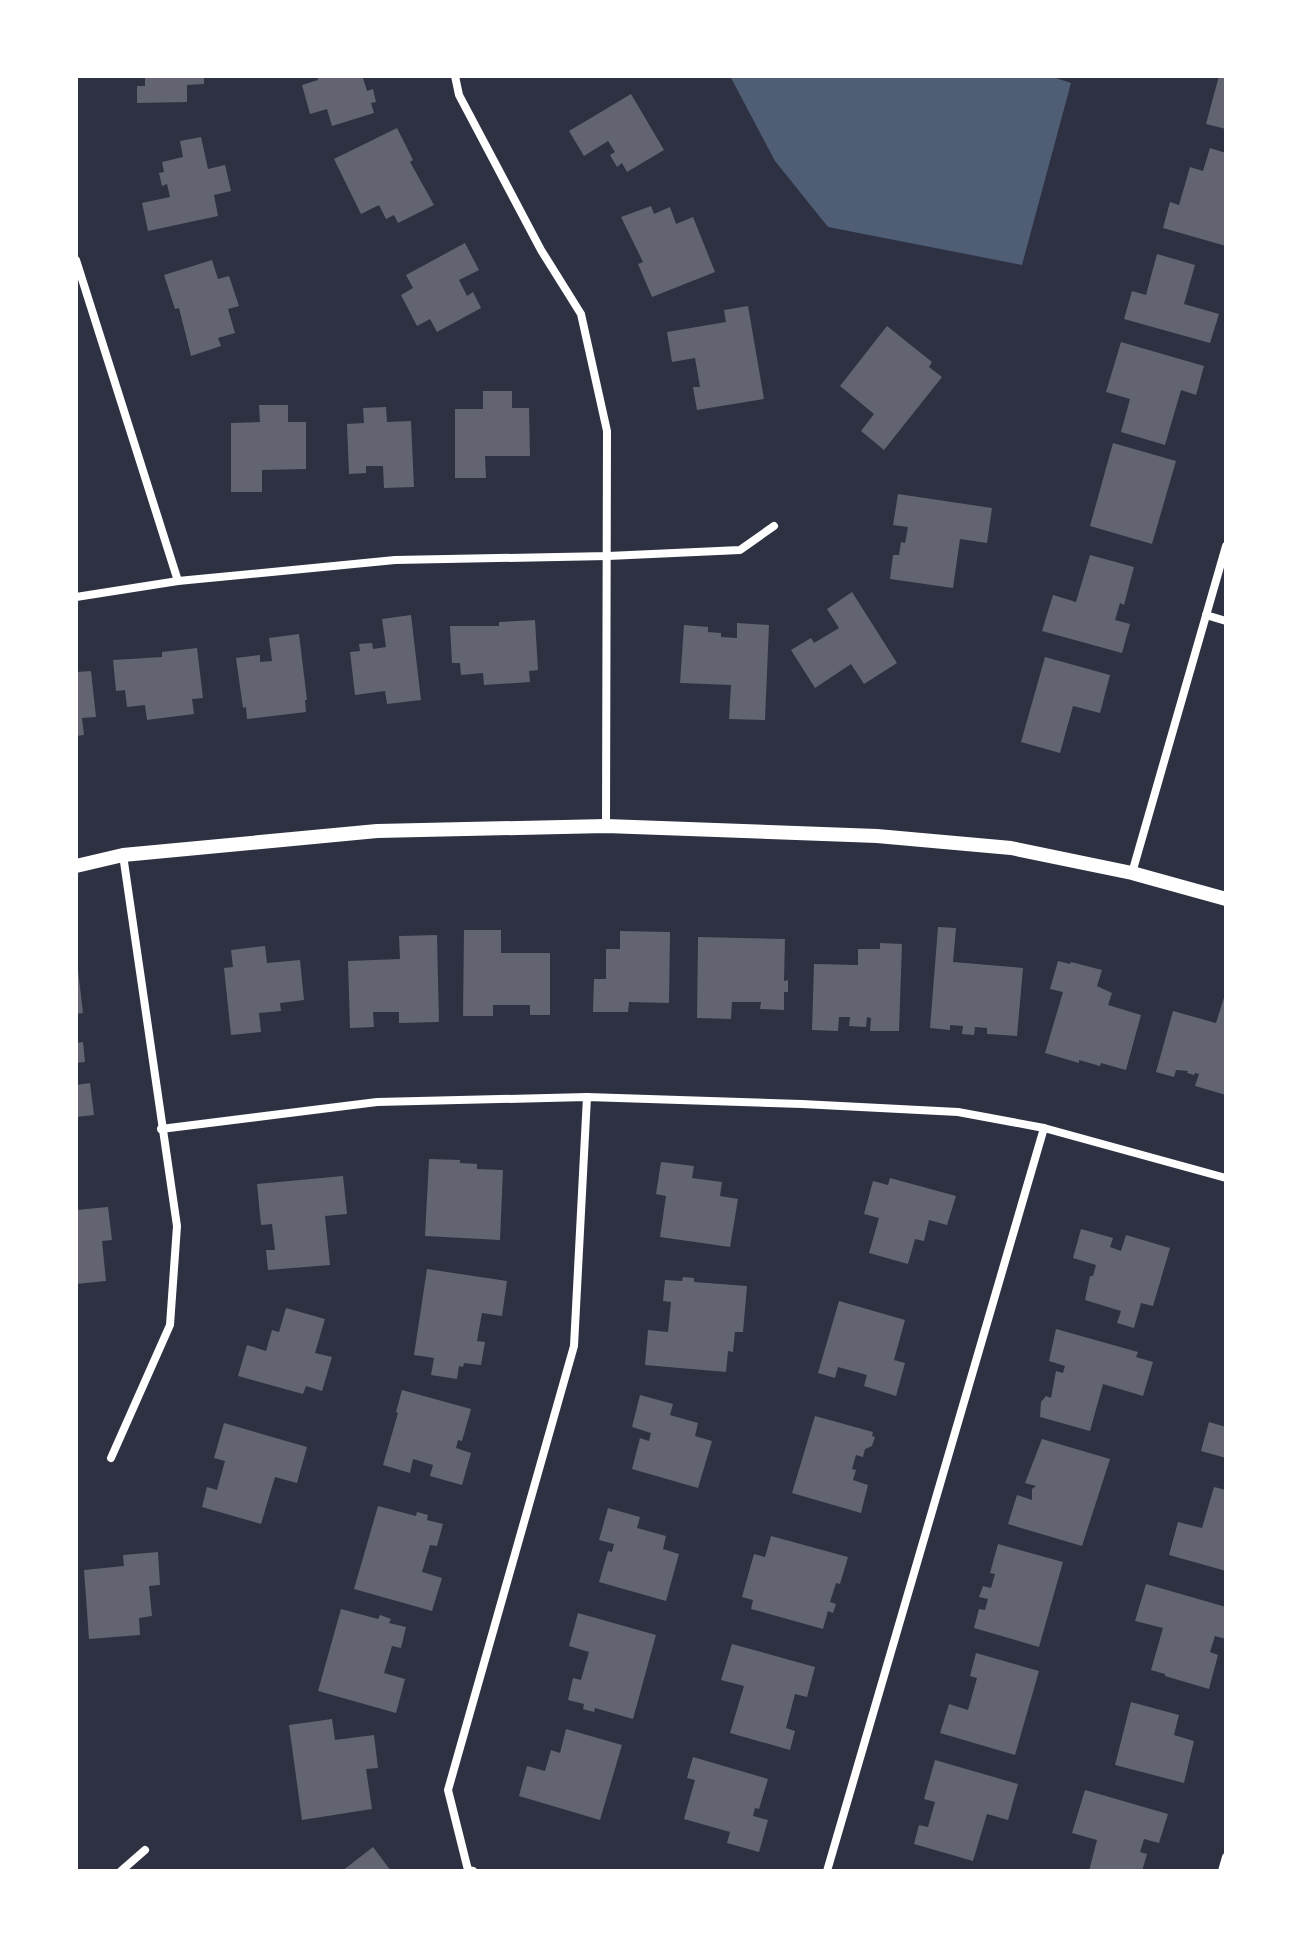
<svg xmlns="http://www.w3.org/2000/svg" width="1302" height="1947" font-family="Helvetica,sans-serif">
<rect width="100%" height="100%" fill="#2d3142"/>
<!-- water -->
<path fill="#4f5d75" d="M730 76H1050L1071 83 1022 265 828 227 775 161Z"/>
<!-- building -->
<g fill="#626471">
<path d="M145 76H204V84L187 85V102L137 103V86H145Z"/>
<path d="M317 76H369L363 78 367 91 373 89 376 102 371 103 374 113 332 126 327 109 310 114 302 85 318 80Z"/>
<path d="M1219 76H1226V129L1206 124Z"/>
<path d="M631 94 664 150 627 172 622 163 617 167 610 155 615 152 608 141 584 156 569 131Z"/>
<path d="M397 128 413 160 410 162 434 205 398 223 394 215 386 219 379 205 361 214 334 159Z"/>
<path d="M201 137 208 169 225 165 231 191 214 195 218 216 148 231 142 203 170 197 167 184 162 186 159 173 164 172 162 162 183 157 180 141Z"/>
<path d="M1210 148 1226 153V246L1163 228 1170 202 1179 205 1190 167 1203 171Z"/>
<path d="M651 206 654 214 670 207 676 224 693 217 715 272 652 297 638 264 643 262 621 217Z"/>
<path d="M465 243 479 270 459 280 467 296 473 292 481 308 437 332 430 319 417 326 401 295 413 288 406 275Z"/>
<path d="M1157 254 1195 265 1184 304 1219 314 1210 343 1124 319 1132 291 1146 295Z"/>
<path d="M212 260 218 279 229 276 239 306 228 309 235 333 218 338 221 346 191 356 179 308 175 309 164 275Z"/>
<path d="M748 306 764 399 697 410 693 387H700L695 358 672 362 667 332 726 322 724 310Z"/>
<path d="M887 326 932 362 929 367 942 377 884 450 861 431 874 414 840 386Z"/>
<path d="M1121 342 1204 366 1196 395 1181 390 1165 445 1121 432 1130 399 1106 392Z"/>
<path d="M483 391H512V408H529L530 456H485L486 478H455V409H483Z"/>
<path d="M259 405H288V422H306V469L262 470V492H231V423L260 422Z"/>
<path d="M386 407 387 422 411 421 414 487 384 488 383 466H366V473L349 474 347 424 364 423 363 408Z"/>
<path d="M1113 443 1176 461 1152 544 1090 526Z"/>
<path d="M898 494 992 508 987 543 960 539 953 588 890 579 893 555H899L901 542 905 543 908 527 893 525Z"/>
<path d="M1090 555 1134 567 1124 605 1120 603 1115 620 1130 624 1122 653 1042 631 1053 595 1076 602Z"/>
<path d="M852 592 897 663 864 684 851 664 815 688 791 650 811 638 814 643 839 628 827 609Z"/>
<path d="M411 615 421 700 387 704 385 691 355 695 350 652 360 651 359 644 372 643 373 649 386 647 382 619Z"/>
<path d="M535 620 538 670 529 671 530 682 484 685 483 673 461 675 460 663H452L450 626H499V622Z"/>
<path d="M737 623 769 625 765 720 729 719 731 685 680 683 684 625 708 627V632L721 633V637L737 638Z"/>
<path d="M299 634 307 700H305L306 712 247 719 246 707 243 708 236 658 260 655V662L272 661 269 638Z"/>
<path d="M197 648 203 698 192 699 194 714 147 720 145 705 127 707 125 690 116 691 113 660 162 657V652Z"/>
<path d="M1045 657 1110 675 1100 713 1073 706 1060 753 1021 742Z"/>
<path d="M91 671 96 717 82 718 84 735 76 736V672Z"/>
<path d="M938 927 956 928 953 962 1023 968 1017 1036 987 1034V1028L975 1027 974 1035 962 1034 963 1026 950 1025V1030L930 1028Z"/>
<path d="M464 930H501V953H550V1015H530V1005H493V1016H463Z"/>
<path d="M620 931 670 932 669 1003 629 1002 628 1012H593L594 979H606V949H620Z"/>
<path d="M437 935 439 1022 399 1023V1012H373L374 1027 350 1028 348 961 400 959 399 936Z"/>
<path d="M698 937 785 939 784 981 788 980V992H784V1010L760 1009 761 1002H732L731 1019 697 1018Z"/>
<path d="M880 943 902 944 899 1031H870L871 1018 867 1017 866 1027 849 1026 850 1017H839L838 1031 812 1030 814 964 858 965V949H880Z"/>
<path d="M265 946 267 963 300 960 304 1000 280 1003 281 1011 259 1013 261 1032 231 1035 224 968 233 967 231 950Z"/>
<path d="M1058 961 1070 964 1071 962 1102 970 1097 986 1112 993 1108 1005 1141 1015 1126 1070 1101 1063 1100 1066 1079 1060V1063L1045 1053 1063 992 1050 989Z"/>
<path d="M78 970 83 1013 76 1014V971Z"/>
<path d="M1226 991V1095L1195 1086 1199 1074 1195 1073 1194 1075 1187 1073 1188 1071 1176 1070 1174 1077 1156 1072 1173 1011 1216 1023Z"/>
<path d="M83 1042 85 1062 76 1063V1043Z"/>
<path d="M90 1083 94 1115 76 1117V1085Z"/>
<path d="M429 1159 460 1160V1163L477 1164V1169L503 1170 500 1240 425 1236Z"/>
<path d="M661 1162 694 1166 692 1178 722 1182 720 1196 738 1199 730 1247 660 1237 666 1196 656 1194Z"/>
<path d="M343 1176 347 1214 325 1216 330 1265 268 1270 266 1250H275L272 1224 261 1225 257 1184Z"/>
<path d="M890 1178 956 1196 947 1225 929 1220 924 1241 915 1239 908 1264 869 1253 879 1218 864 1214 873 1181 888 1185Z"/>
<path d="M108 1207 112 1240 102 1241 106 1281 76 1284V1210Z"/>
<path d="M1081 1229 1113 1238 1110 1247 1121 1251 1126 1235 1170 1248 1153 1306 1141 1303 1134 1328 1117 1323 1121 1311 1085 1300 1090 1276H1093L1096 1265 1073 1258Z"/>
<path d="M427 1269 507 1281 502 1316 482 1313 477 1341 485 1342 481 1365 464 1363 463 1367 459 1366 457 1379 431 1375 434 1358 414 1355Z"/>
<path d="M683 1277 694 1278V1282L747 1286 743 1332H735L733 1352 728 1351 726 1372 645 1365 648 1330 668 1332 671 1302 663 1301 665 1280 682 1281Z"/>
<path d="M839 1301 905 1320 894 1360 905 1363 896 1396 864 1386 867 1375 838 1367 835 1378 818 1373Z"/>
<path d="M286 1308 325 1319 315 1353 332 1357 322 1391 306 1386 303 1394 238 1376 247 1345 266 1351 272 1330 279 1332Z"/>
<path d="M1056 1329 1138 1352 1136 1357 1153 1362 1143 1396 1103 1384 1090 1431 1040 1417 1041 1402 1046 1396 1051 1398 1056 1371 1063 1373 1065 1366 1049 1361Z"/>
<path d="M402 1390 471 1409 462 1441 458 1440 456 1448 471 1453 462 1485 430 1476 433 1465 413 1459 410 1473 383 1465 398 1413 396 1412Z"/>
<path d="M640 1395 673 1404 670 1415 698 1423 695 1436 712 1441 698 1488 632 1469 640 1438 649 1441 651 1433 632 1427Z"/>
<path d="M815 1416 873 1432 872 1436 875 1437 872 1446 865 1449 863 1457 856 1455 852 1469 856 1470 853 1480 868 1485 861 1513 792 1493Z"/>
<path d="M1209 1422 1226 1427V1458L1201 1451Z"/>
<path d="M224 1423 307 1447 297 1483 275 1477 261 1524 202 1507 207 1487 217 1490 225 1461 214 1458Z"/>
<path d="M1042 1439 1110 1459 1082 1546 1008 1524 1017 1495 1032 1500V1489L1036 1486 1025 1483Z"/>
<path d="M1214 1487 1226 1490V1571L1169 1555 1178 1522 1202 1528Z"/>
<path d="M378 1506 416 1516 417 1512 428 1515 427 1520 443 1524 437 1546 430 1545 422 1572 442 1578 432 1611 354 1589Z"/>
<path d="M608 1508 640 1517 637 1528 666 1536 663 1549 679 1554 666 1601 599 1582 608 1551 612 1552 614 1544 599 1540Z"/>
<path d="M771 1536 848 1557 840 1584 836 1583 830 1602 836 1604 833 1613 828 1611 823 1629 751 1609 753 1600 742 1597 754 1554 765 1557Z"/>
<path d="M998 1544 1063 1562 1039 1647 974 1628 979 1609 985 1610 988 1599 979 1597 983 1586 991 1588 995 1574 990 1573Z"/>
<path d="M158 1552 160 1585 149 1586 152 1616 139 1618 140 1635 89 1639 84 1570 124 1566 123 1555Z"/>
<path d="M1146 1584 1226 1607V1639L1215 1636 1210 1652 1218 1655 1209 1689 1165 1676V1674L1151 1670 1163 1628 1135 1621Z"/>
<path d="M341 1609 378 1619 380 1615 391 1619 389 1623 406 1627 401 1648 392 1646 384 1673 405 1679 396 1713 318 1691Z"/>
<path d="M578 1613 656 1635 633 1719 595 1708 594 1712 583 1709 584 1704 568 1700 573 1678 581 1680 589 1652 569 1646Z"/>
<path d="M732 1644 815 1667 807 1697 795 1694 786 1728 795 1731 790 1750 730 1733 744 1686 721 1680Z"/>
<path d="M976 1653 1039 1671 1015 1755 940 1733 949 1704 968 1710 977 1678 970 1676Z"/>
<path d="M1131 1702 1179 1715 1174 1735 1194 1741 1184 1783 1115 1765Z"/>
<path d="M332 1719 335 1740 374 1735 378 1768 366 1769 372 1809 302 1820 289 1725Z"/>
<path d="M566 1729 622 1745 600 1820 519 1796 527 1766 545 1771 551 1750 560 1753Z"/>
<path d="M693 1757 768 1779 759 1809 755 1808 753 1816 768 1820 759 1852 727 1843 730 1832 684 1819 695 1780 687 1778Z"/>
<path d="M935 1760 1018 1784 1008 1820 987 1814 973 1861 914 1844 919 1825 928 1827 935 1802 924 1799Z"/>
<path d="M1085 1790 1168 1814 1159 1843 1144 1839 1140 1852 1147 1854 1142 1871H1089L1097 1840 1072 1833Z"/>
<path d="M373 1847 391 1871H342Z"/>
</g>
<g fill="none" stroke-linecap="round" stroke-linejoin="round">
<!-- minor -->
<g stroke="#fff" stroke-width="8">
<path d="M455 76 459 95 541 250 581 314 607 431 606 826"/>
<path d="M76 260 178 581"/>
<path d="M76 597 178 581 395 560 608 556 740 550 774 526"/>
<path d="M1206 615 1226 621"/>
<path d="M1132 873 1226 546"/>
<path d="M161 1129 377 1102 587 1097 802 1104 958 1112 1044 1128 1226 1178"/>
<path d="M111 1458 170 1325 177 1226 123 855"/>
<path d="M121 1871 145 1850"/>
<path d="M473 1871 468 1870 448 1790 574 1346 587 1097"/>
<path d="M827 1871 1044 1128"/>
<path d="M1222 1871 1226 1857"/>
</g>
<!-- tertiary -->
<path stroke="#fff" stroke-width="14" d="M76 866 123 855 377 831 606 826 877 836 1011 848 1132 873 1226 899"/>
</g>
<!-- border -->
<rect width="1302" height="1947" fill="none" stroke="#ffffff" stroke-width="156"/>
</svg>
